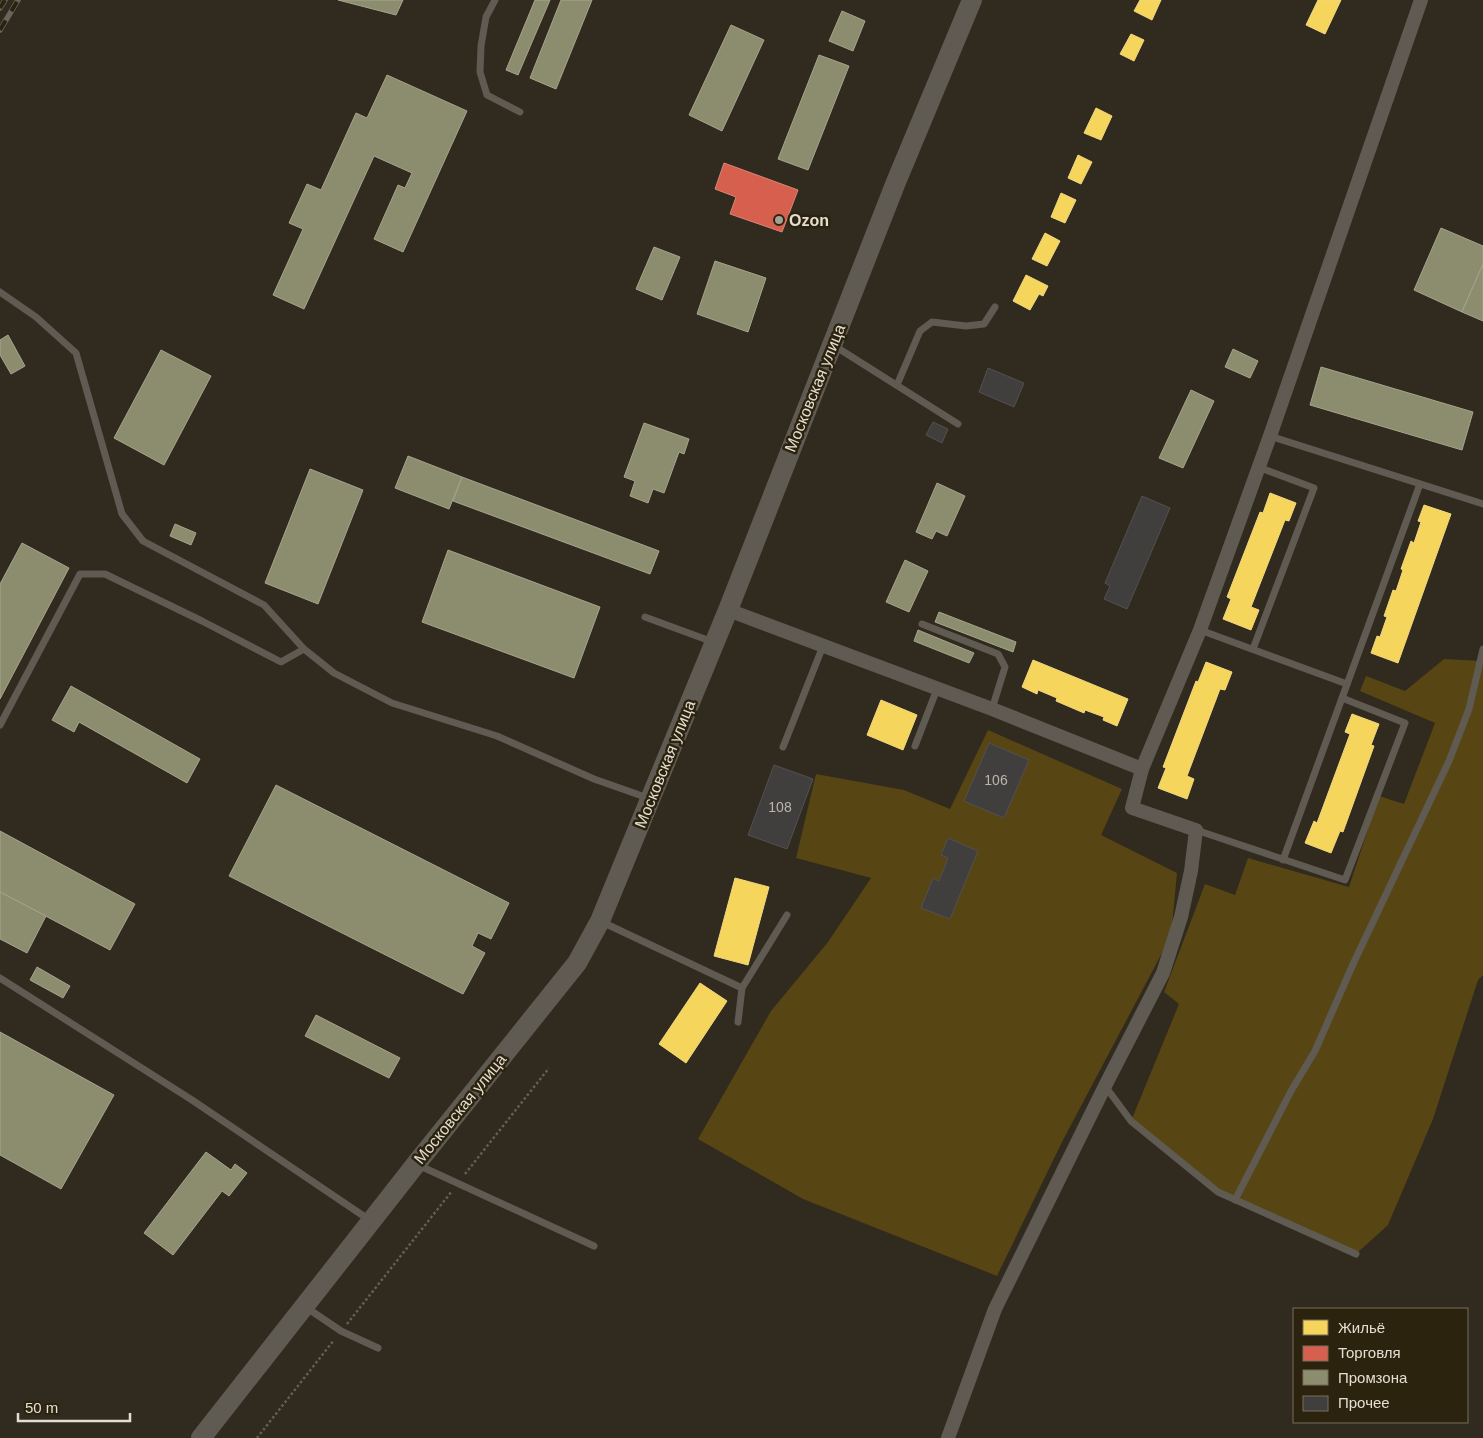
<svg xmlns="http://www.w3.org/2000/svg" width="1483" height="1438" font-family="Arial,sans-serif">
<rect width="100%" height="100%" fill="#302a1f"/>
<!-- green -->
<g fill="#574514">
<path d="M1444 659 1483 661V975L1478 980 1433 1119 1388 1225 1356 1254 1218 1192 1131 1121 1179 1004 1164 992 1205 884 1235 895 1248 858 1349 887 1379 796 1404 804 1435 723 1360 691 1366 676 1405 691Z"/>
<path d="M988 730 1122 789 1101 835 1177 873 1171 936 1062 1142 997 1276 803 1199 698 1139 771 1011 828 942 871 878 796 858 816 774 904 790 950 809Z"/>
</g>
<!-- homes -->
<g fill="#f6d55c" stroke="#f1d87f">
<path d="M1140 0H1161L1152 20 1134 11Z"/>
<path d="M1318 0H1341L1325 34 1306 25Z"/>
<path d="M1131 34 1144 40 1134 61 1120 54Z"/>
<path d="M1096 108 1112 116 1101 140 1084 133Z"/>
<path d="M1078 155 1092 162 1081 184 1068 178Z"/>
<path d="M1061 193 1076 200 1065 223 1051 217Z"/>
<path d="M1045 233 1060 241 1047 266 1032 259Z"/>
<path d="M1026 275 1048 286 1043 296 1039 294 1030 310 1013 301Z"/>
<path d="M1270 493 1296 503 1289 521 1285 520 1251 607 1259 610 1251 630 1223 619 1231 599 1227 597 1260 512 1263 513Z"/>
<path d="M1424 505 1451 514 1398 663 1371 653 1377 636 1380 637 1387 617 1384 616 1393 590 1396 591 1403 570 1401 569 1411 541 1414 543 1421 522 1418 521Z"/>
<path d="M1033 660 1128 699 1117 726 1103 720 1104 717 1085 710 1084 713 1056 701 1057 698 1038 690 1037 694 1022 687Z"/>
<path d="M1206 662 1232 672 1225 690 1220 689 1187 776 1194 779 1187 799 1158 788 1166 768 1163 767 1196 681 1198 682Z"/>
<path d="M881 700 917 715 903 750 867 735Z"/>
<path d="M1352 714 1379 724 1371 745 1374 746 1343 832 1340 831 1331 853 1305 843 1314 821 1317 823 1350 734 1345 732Z"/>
<path d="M735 878 769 887 748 965 714 956Z"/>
<path d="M700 983 727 1001 686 1063 659 1044Z"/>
</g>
<!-- shops -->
<path fill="#d6604d" stroke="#da8675" d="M724 163 798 190 782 232 730 214 736 197 715 189Z"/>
<!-- industry -->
<g fill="#8c8c6e" stroke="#a6a58c">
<path d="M338 0H403L396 15Z"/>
<path d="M535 0H550L518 75 506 70Z"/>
<path d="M561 0H592L556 89 530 78Z"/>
<path d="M842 11 865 21 853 51 829 41Z"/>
<path d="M731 25 764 40 722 131 689 115Z"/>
<path d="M819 55 849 66 808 170 778 159Z"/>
<path d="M387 75 467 111 403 252 374 239 398 185 405 188 412 173 374 156 304 309 273 295 303 229 289 223 307 184 321 190 356 113 367 118Z"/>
<path d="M1441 228 1483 246V264L1462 312 1414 290Z"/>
<path d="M654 247 680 257 662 300 636 289Z"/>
<path d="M715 261 766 278 748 332 697 314Z"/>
<path d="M1483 264V321L1462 312Z"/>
<path d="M8 335 25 366 11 374 0 355V340Z"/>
<path d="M1233 349 1258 361 1250 378 1225 367Z"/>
<path d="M161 350 211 376 164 465 114 438Z"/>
<path d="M1321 367 1473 412 1462 450 1310 405Z"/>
<path d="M1191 390 1214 401 1183 468 1159 458Z"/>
<path d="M644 423 689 439 684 454 679 452 664 493 653 489 648 503 630 496 635 481 624 477Z"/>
<path d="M408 456 462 477 449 509 395 488Z"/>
<path d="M310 469 363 490 318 604 265 583Z"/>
<path d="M462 477 659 551 650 574 453 501Z"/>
<path d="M937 483 965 496 947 536 936 531 932 539 916 532Z"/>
<path d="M175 524 196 533 191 545 170 536Z"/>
<path d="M22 543 69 568 0 699V584Z"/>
<path d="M448 550 600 607 574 678 422 622Z"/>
<path d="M905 560 928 571 909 612 886 602Z"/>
<path d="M939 612 1016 642 1013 652 935 622Z"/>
<path d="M918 630 974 653 969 663 914 641Z"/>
<path d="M71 686 200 759 187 783 79 722 74 732 52 720Z"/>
<path d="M276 785 509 903 491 939 478 933 472 946 485 953 463 994 229 876Z"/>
<path d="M0 831 135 904 110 950 0 892Z"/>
<path d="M0 892 46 916 27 953 0 939Z"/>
<path d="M37 967 70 986 63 998 30 980Z"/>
<path d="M316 1015 400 1058 389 1078 305 1036Z"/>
<path d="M0 1032 114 1095 61 1189 0 1155Z"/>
<path d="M206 1152 231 1170 235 1164 247 1173 229 1196 222 1191 173 1255 144 1233Z"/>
</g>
<!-- building -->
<g fill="#413f3e" stroke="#535050">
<path d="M988 368 1024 383 1014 407 979 392Z"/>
<path d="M933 422 948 429 942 443 926 435Z"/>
<path d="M1142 496 1170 508 1127 609 1104 599 1110 586 1105 583Z"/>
<path d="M989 743 1029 760 1004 818 964 801Z"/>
<path d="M774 765 813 779 787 849 748 835Z"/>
<path d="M948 838 978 851 950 919 921 908 933 878 939 881 948 858 941 855Z"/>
</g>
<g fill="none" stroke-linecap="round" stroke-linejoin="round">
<!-- path -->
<g stroke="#625f56" stroke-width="2.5" stroke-dasharray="2.5 2.5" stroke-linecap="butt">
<path d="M465 1174 549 1068"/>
<path d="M347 1324 452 1191"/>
<path d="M257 1438 334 1340"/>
</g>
<!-- lane -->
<g stroke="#5f5a52" stroke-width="7">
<path d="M495 0 486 17 481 46 480 72 487 95 520 112"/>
<path d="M0 292 36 317 76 353 122 514 143 541 264 605 304 649"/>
<path d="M833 345 958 424"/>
<path d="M897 385 920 331 932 322 966 326 984 324 995 307"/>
<path d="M1270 436 1483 504"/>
<path d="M645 617 713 642"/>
<path d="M922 624 998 654 1005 667 992 709"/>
<path d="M1200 630 1347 684"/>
<path d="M1253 649 1314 488 1258 467"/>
<path d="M0 725 80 574H105L202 621 281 662 304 649 334 673 392 703 497 736 594 779 648 798"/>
<path d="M915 746 937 689"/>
<path d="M783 747 823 646"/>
<path d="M1196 830 1345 880 1405 723 1342 698"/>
<path d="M1283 860 1420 484"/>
<path d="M602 922 742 988 738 1022"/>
<path d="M0 978 192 1100 371 1221"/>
<path d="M742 988 787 915"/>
<path d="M1105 1086 1131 1121 1218 1192 1356 1254"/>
<path d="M418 1165 594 1246"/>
<path d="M1235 1200 1291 1091 1315 1051 1354 962 1449 761 1469 709 1483 649"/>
<path d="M307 1308 341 1331 378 1348"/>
</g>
<!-- street -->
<g stroke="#5f5a52" stroke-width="14">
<path d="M728 610 992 709 1142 769"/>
<path d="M948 1438 995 1309 1105 1086 1163 973 1181 917 1191 871 1196 830 1132 808 1142 769 1200 630 1270 436 1421 0"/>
</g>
<!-- secondary -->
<path stroke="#5f5a52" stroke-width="20" d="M201 1438 416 1164 577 963 600 921 728 610 896 182 972 0"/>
<!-- rail casing -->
<g stroke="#68645c" stroke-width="5.5">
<g id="rail">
<path d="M0 8 5 0"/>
<path d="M0 30 18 0"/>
</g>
</g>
<!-- rail -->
<use href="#rail" stroke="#2c230f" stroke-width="4" stroke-dasharray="11" stroke-linecap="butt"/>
</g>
<!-- markers -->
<circle fill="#a59f93" stroke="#2c230f" stroke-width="2" cx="779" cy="220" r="5"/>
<g text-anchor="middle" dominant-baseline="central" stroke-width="5" stroke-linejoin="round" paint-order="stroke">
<!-- number labels -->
<g font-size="14" fill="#bbb6ad">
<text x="996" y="780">106</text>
<text x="780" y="807">108</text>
</g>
<!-- poi labels -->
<g font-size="16" font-weight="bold" fill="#e4ded2" stroke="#2c230f" text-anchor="start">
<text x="789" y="220">Ozon</text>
</g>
<!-- street labels -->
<g font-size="16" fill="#e4ded2" stroke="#2c230f">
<text transform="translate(815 388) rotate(-68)">Московская улица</text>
<text transform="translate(665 764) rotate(-68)">Московская улица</text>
<text transform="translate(460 1109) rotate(-51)">Московская улица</text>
</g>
</g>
<!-- legend -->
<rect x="1293" y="1308" width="175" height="115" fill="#2c230f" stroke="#766e5d"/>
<rect x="1303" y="1320" width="25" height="15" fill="#f6d55c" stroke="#766e5d"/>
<text x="1338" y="1333" font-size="15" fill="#e4ded2">Жильё</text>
<rect x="1303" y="1346" width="25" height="15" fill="#d6604d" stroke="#766e5d"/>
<text x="1338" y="1358" font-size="15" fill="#e4ded2">Торговля</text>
<rect x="1303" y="1370" width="25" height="15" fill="#8c8c6e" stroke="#766e5d"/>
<text x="1338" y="1383" font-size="15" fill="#e4ded2">Промзона</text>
<rect x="1303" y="1396" width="25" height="15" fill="#413f3e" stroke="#766e5d"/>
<text x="1338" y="1408" font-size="15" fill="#e4ded2">Прочее</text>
<!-- scale -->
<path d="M18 1413v8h112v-8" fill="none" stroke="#e4ded2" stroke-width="2.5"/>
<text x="25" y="1413" font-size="15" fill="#e4ded2" stroke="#2c230f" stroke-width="4" paint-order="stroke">50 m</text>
</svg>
